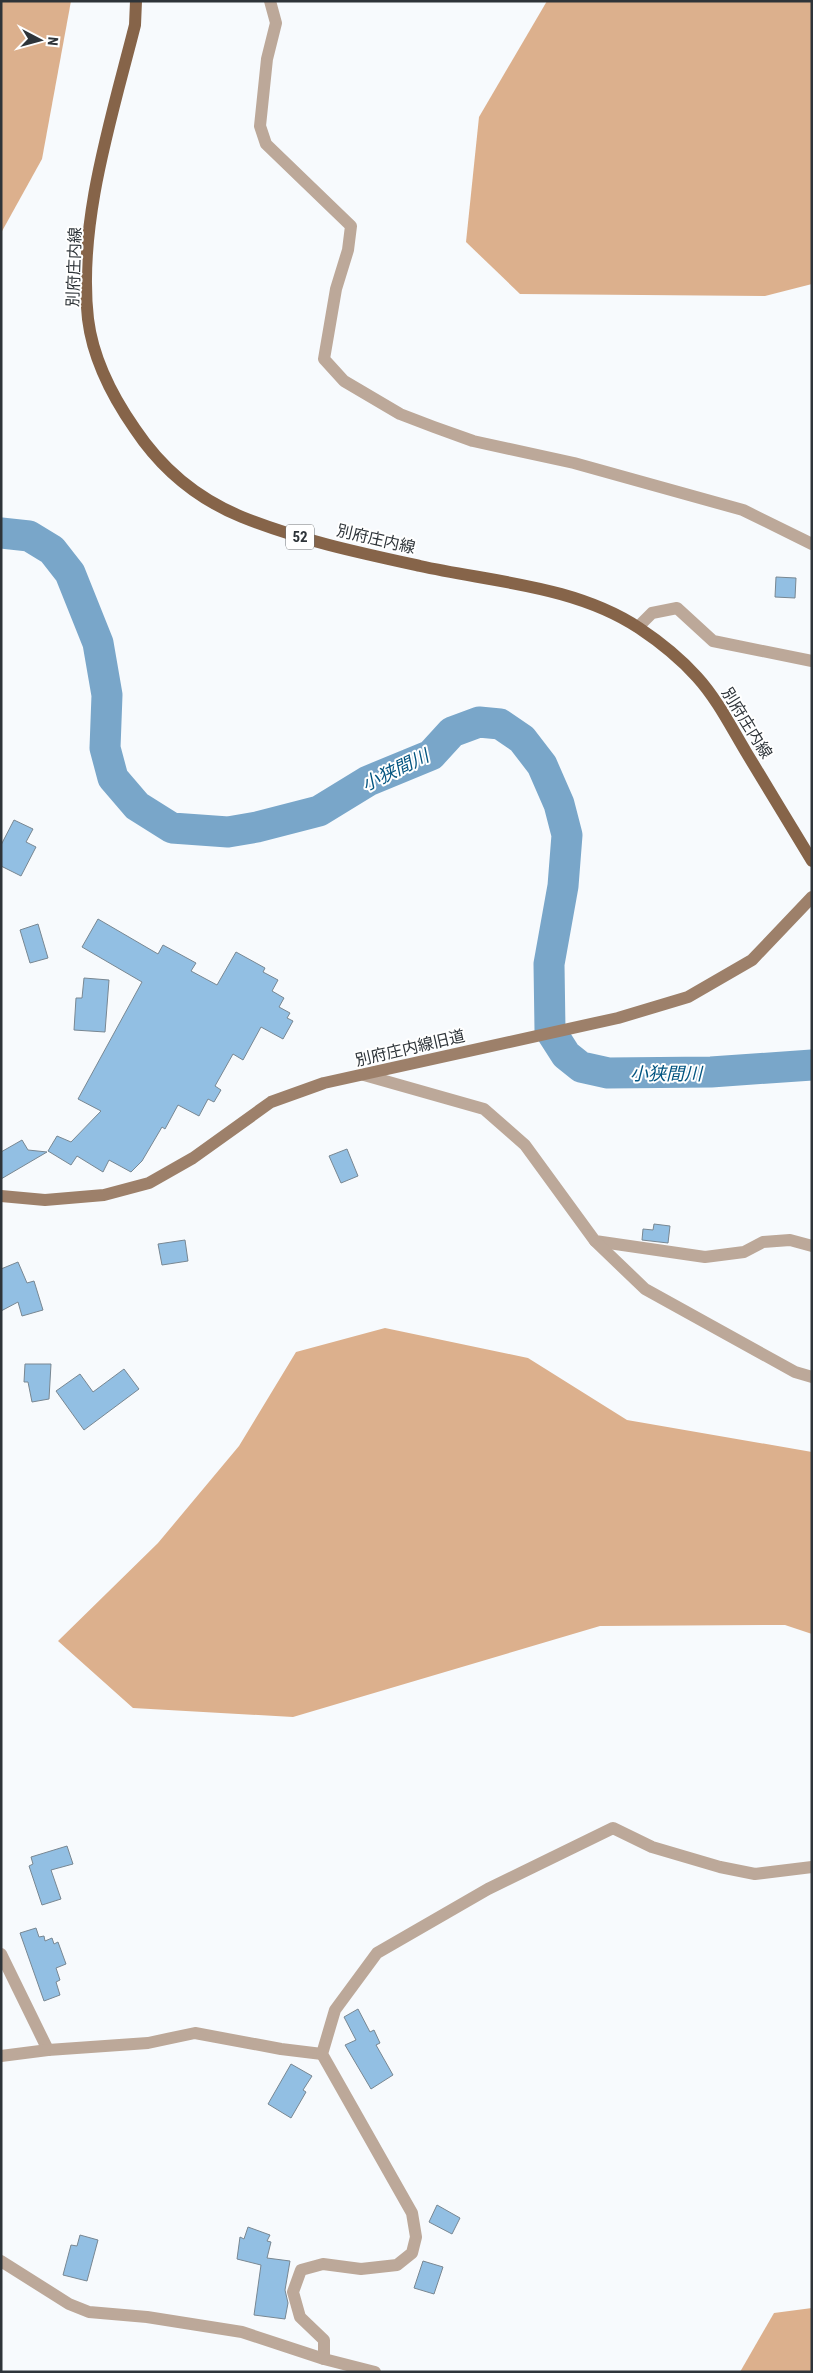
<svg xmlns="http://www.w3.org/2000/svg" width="813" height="2373" font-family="'Roboto Condensed','Noto Sans JP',sans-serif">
<rect width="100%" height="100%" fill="#f7fafd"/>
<!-- forest -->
<g fill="#dcb08d">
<path d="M1 1H71L42 159 1 233Z"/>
<path d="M547 1H812V284L765 296 520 294 466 242 479 117Z"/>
<path d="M385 1328 528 1358 627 1420 812 1452V1634L785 1625 600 1626 293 1717 133 1708 58 1641 158 1543 239 1446 296 1352Z"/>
<path d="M812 2308V2372H740L774 2313Z"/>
</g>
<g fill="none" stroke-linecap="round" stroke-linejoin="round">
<!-- river -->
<path stroke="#79a6c9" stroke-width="31" d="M1 533 29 536 52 550 70 573 98 643 107 695 105 748 113 778 137 806 172 828 228 832 257 827 319 811 368 781 431 755 452 732 479 722 500 724 522 739 542 765 559 804 567 835 563 886 549 964 550 1030 566 1055 581 1067 608 1073 711 1072 812 1065"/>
</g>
<!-- building -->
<g fill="#92bfe3" stroke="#788792">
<path d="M776 577 796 578 795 598 775 597Z"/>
<path d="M14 820 33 829 26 842 36 847 21 876 1 866V845Z"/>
<path d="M98 919 158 954 163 945 196 963 191 971 217 985 236 952 265 968 263 972 278 980 272 991 284 998 279 1007 290 1013 287 1018 293 1021 283 1039 261 1027 243 1060 233 1054 215 1086 221 1090 214 1102 208 1099 199 1116 178 1105 165 1129 162 1127 142 1161 131 1172 109 1160 103 1172 77 1156 71 1165 48 1151 57 1136 71 1142 101 1111 78 1099 142 982 82 947Z"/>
<path d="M38 924 48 958 30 963 20 930Z"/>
<path d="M84 978 109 980 105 1032 74 1030 76 998H82Z"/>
<path d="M22 1140 28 1150 47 1152 1 1179V1152Z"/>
<path d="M347 1149 358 1176 341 1183 329 1156Z"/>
<path d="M654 1224 670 1226 668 1243 642 1240 643 1229 653 1230Z"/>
<path d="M185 1240 188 1261 162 1265 158 1244Z"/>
<path d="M18 1262 27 1283 34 1281 43 1310 22 1316 18 1302 1 1311V1269Z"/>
<path d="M25 1364H51L49 1399 32 1402 28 1382H24Z"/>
<path d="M124 1369 139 1389 84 1430 56 1391 80 1374 93 1392Z"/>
<path d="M67 1846 73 1864 51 1870 61 1899 42 1905 29 1866 33 1864 31 1857Z"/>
<path d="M36 1928 39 1937 44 1936 45 1941 52 1938 54 1944 58 1942 66 1964 56 1968 60 1980 56 1982 60 1995 44 2001 20 1933Z"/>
<path d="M358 2009 370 2032 374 2030 380 2043 376 2045 393 2075 371 2089 345 2045 356 2040 344 2017Z"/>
<path d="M291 2064 312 2076 303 2090 306 2092 291 2118 268 2104Z"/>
<path d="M437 2205 460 2218 452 2234 429 2222Z"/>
<path d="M248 2227 270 2235 267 2241 271 2242 267 2258 290 2261 285 2290 288 2303 285 2319 254 2315 261 2265 237 2259 240 2237 244 2239Z"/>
<path d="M80 2235 98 2240 87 2281 63 2275 71 2245 77 2246Z"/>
<path d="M423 2261 443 2267 434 2294 414 2288Z"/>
</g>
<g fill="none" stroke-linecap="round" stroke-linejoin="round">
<!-- street -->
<g stroke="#bca899" stroke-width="12">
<path d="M270 1 276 23 267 59 260 126 266 144 351 226 348 250 336 289 324 359 344 381 400 414 434 427 473 441 574 463 743 510 812 544"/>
<path d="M638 627 652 613 677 608 713 641 812 661"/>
<path d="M364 1075 484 1109 525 1145 595 1241 705 1257 744 1252 763 1242 790 1240 812 1246"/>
<path d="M595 1241 645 1289 795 1372 812 1377"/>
<path d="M1 1954 48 2050"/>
<path d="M1 2056 48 2050 148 2043 195 2033 281 2049 322 2054"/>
<path d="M1 2261 69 2304 89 2312 147 2317 242 2332 324 2359 375 2372"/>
<path d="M324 2359V2340L300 2317 293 2292 301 2270 323 2264 361 2269 397 2265 412 2253 416 2237 412 2213 322 2054 335 2010 377 1953 488 1889 613 1828 652 1847 720 1867 755 1874 812 1867"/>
</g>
<!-- secondary -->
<path stroke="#9d806a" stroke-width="12" d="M1 1196 45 1200 104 1195 149 1183 193 1158 271 1102 324 1083 618 1018 688 997 752 960 812 897"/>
<!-- primary -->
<path stroke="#866449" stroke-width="12" d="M136 1 135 25C112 116 77 224 88 319 93 360 112 396 135 429 161 468 198 499 242 517 299 540 360 553 420 566 493 582 576 586 639 628 660 642 680 658 697 677 717 699 731 727 746 752 768 788 790 825 812 861"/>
</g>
<g text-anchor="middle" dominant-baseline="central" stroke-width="4" stroke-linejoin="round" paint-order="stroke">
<!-- shield labels -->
<rect fill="#fff" stroke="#6d7174" stroke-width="1" x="286" y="524.5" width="28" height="25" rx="4"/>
<g font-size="15" font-weight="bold" fill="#2e3439">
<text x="300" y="537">52</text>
</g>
<!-- street labels -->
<g font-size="16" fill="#2e3439" stroke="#fff">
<text transform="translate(74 267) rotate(-88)">別府庄内線</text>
<text transform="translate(376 539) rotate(13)">別府庄内線</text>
<text transform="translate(747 723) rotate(58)">別府庄内線</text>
<text transform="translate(410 1048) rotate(-13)">別府庄内線旧道</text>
</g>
<!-- water labels -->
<g font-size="18" font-style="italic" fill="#025480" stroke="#fff">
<text transform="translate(395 770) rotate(-26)">小狭間川</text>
<text x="666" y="1073">小狭間川</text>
</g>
</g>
<!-- border -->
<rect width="813" height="2373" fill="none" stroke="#2e3439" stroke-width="5"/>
<!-- north arrow -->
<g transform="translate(40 40) rotate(96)" stroke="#ffffff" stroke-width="4" paint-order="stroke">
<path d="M0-4L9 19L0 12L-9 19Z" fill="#2e3439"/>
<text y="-8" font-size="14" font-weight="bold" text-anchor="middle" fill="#2e3439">N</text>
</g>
</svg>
